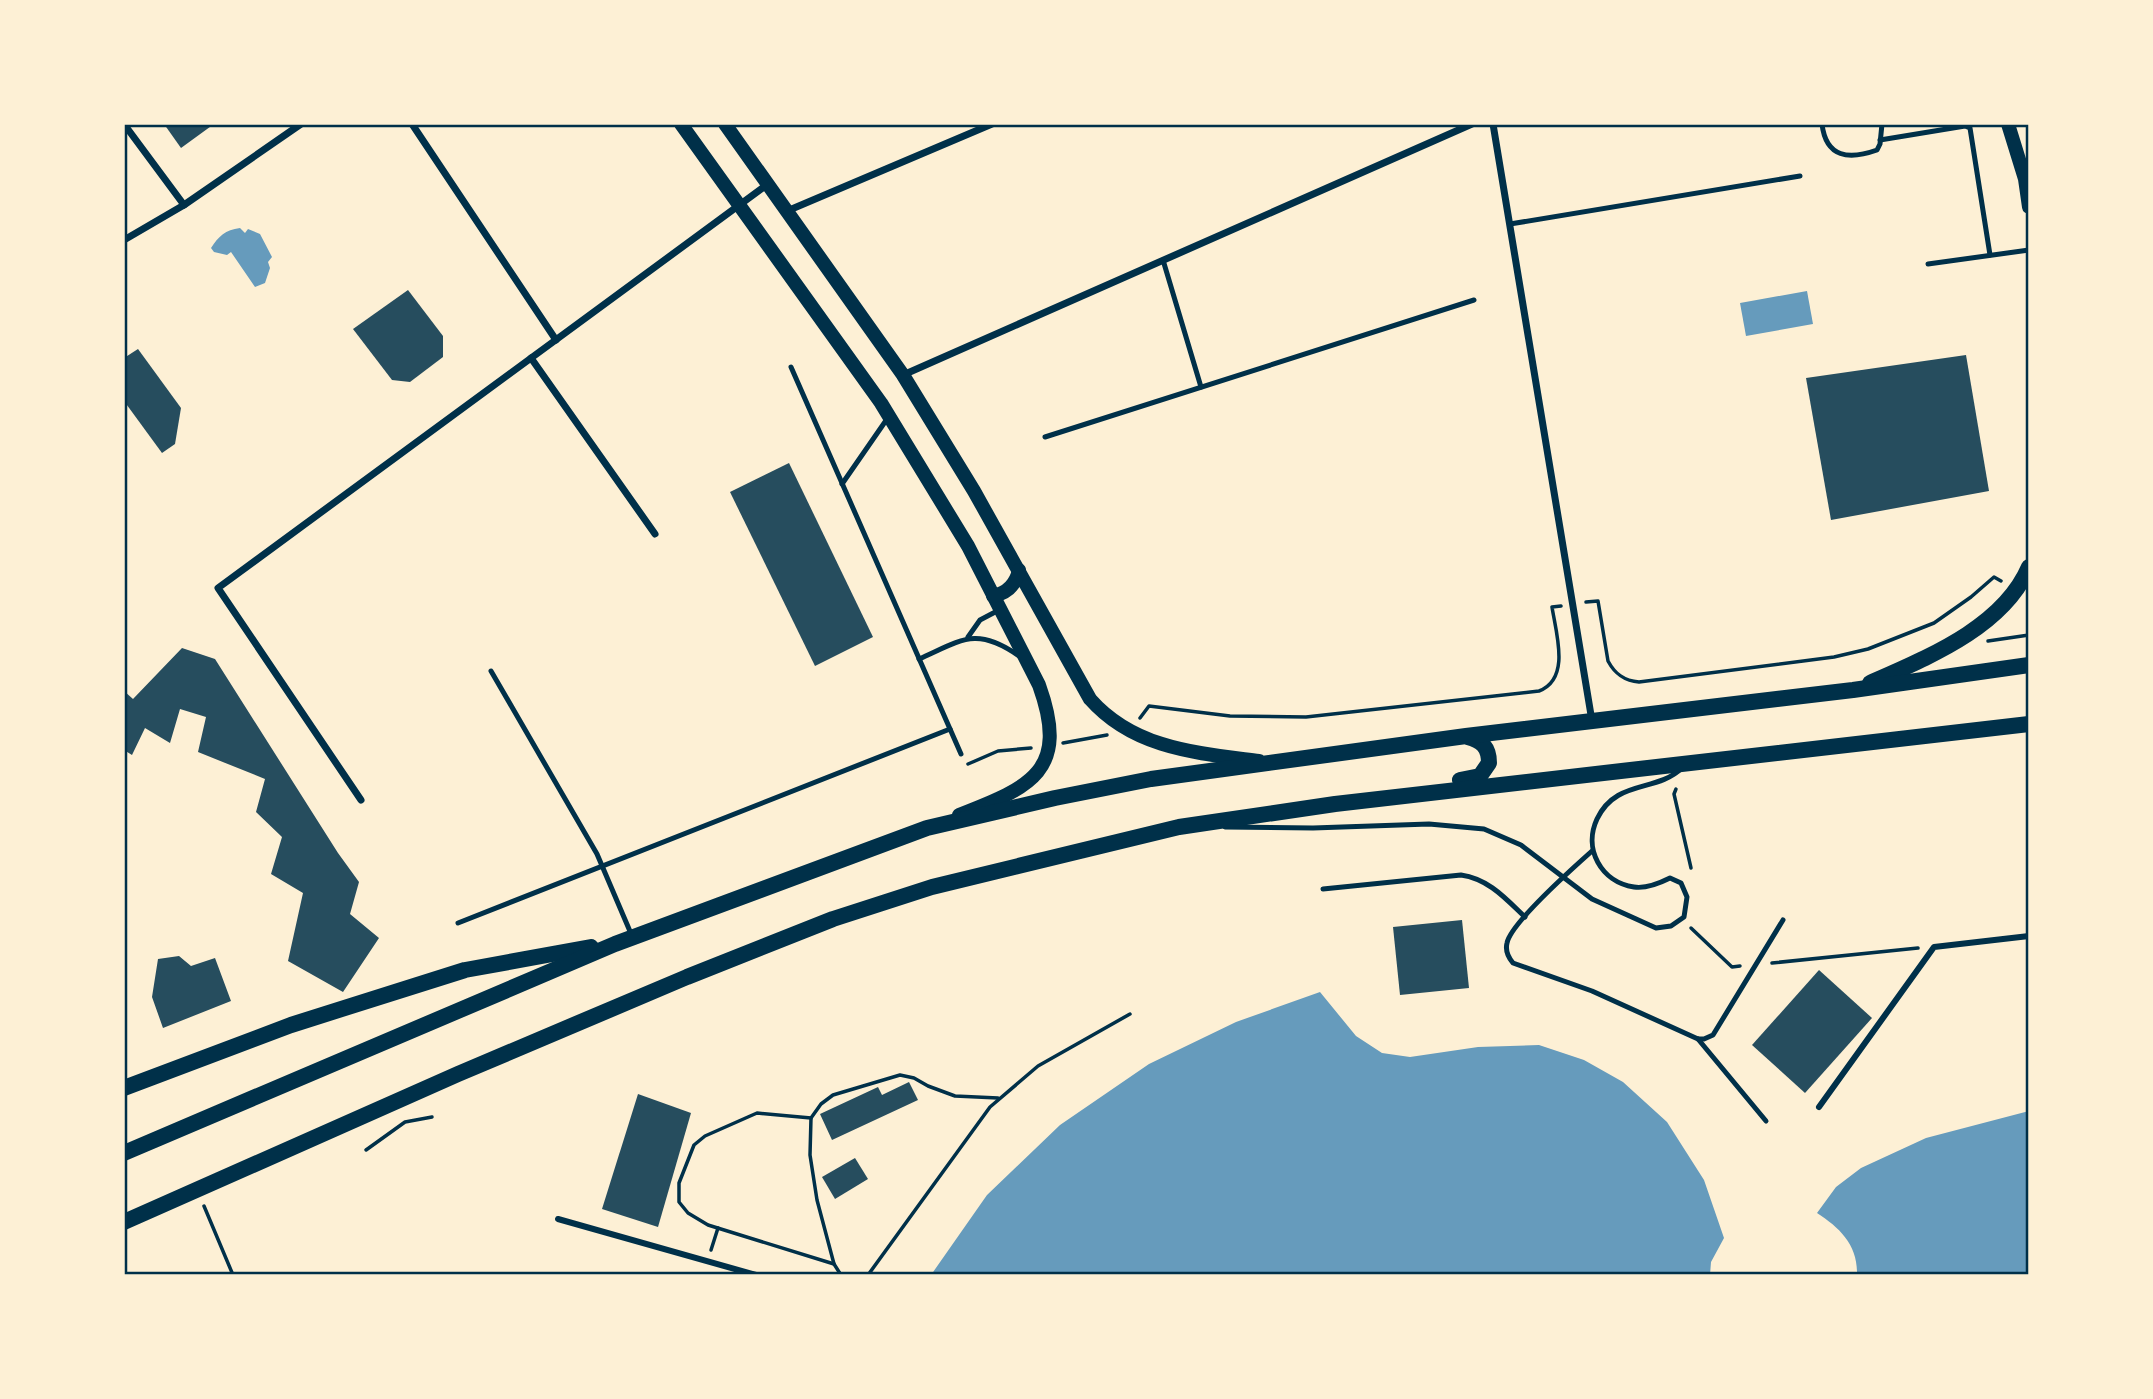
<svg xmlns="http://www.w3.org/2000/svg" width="2153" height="1399" font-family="Commissioner,sans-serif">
<rect width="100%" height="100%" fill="#fdf0d5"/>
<!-- water -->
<g fill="#669bbc">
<path d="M240 228 245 233 248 229 260 234 272 257 268 262 270 268 265 283 255 287 231 252 227 255 214 252 211 248C219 236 225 230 240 228Z"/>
<path d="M1807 291 1813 324 1746 336 1740 303Z"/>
<path d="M1320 992 1356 1036 1382 1053 1410 1057 1478 1047 1539 1045 1584 1060 1623 1082 1667 1122 1704 1180 1724 1238 1711 1262 1710 1275H931L987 1195 1060 1125 1149 1064 1236 1022Z"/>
<path d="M2029 1111V1275H1857C1858 1245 1840 1228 1817 1213L1836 1187 1861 1168 1926 1138Z"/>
</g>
<!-- building -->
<g fill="#264d5e">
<path d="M164 124H214L181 148Z"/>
<path d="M408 290 443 336V357L410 382 392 380 353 329Z"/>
<path d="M138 349 181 408 175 444 162 453 124 401V358Z"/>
<path d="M1966 355 1989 491 1831 520 1806 378Z"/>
<path d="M789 463 873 637 815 666 730 492Z"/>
<path d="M182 648 215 659 338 853 359 882 350 914 379 938 343 992 288 961 303 893 271 874 282 837 256 812 265 779 198 752 206 717 180 709 170 743 145 728 132 755 124 750V691L133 699Z"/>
<path d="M1462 920 1469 988 1400 995 1393 927Z"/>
<path d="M179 956 191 966 215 958 231 1001 163 1028 152 997 158 959Z"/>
<path d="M1819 970 1872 1018 1805 1093 1752 1045Z"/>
<path d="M909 1082 918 1100 832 1140 820 1114 878 1087 882 1095Z"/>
<path d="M638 1094 691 1113 658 1227 602 1209Z"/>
<path d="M855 1158 868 1179 835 1199 822 1177Z"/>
</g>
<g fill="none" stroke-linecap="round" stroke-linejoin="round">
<!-- path -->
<g stroke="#003049" stroke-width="3.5">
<path d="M1586 602 1598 601 1608 661C1615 674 1624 681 1639 682L1834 657 1868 649 1934 623 1971 597 1994 577 2001 581"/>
<path d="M1988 641 2029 635"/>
<path d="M1140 718 1149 706 1230 716 1306 717 1539 691C1571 679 1556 633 1552 607L1561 606"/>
<path d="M1063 743 1107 735"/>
<path d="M968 764 998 751 1031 748"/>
<path d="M1676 789 1674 794 1691 868"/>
<path d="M1691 928 1732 967 1740 966"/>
<path d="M1772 963 1918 948"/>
<path d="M811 1118 757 1113 705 1136 694 1145 679 1183V1202L688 1213 708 1225 834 1264"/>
<path d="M366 1150 405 1122 432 1117"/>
<path d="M204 1206 233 1275"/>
<path d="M711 1250 718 1228"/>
<path d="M841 1275 834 1264 817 1200 810 1155 811 1118 821 1104 833 1095 900 1075 914 1078 928 1086 955 1096 998 1098"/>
<path d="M868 1275 990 1107 1038 1066 1130 1014"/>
</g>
<!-- service -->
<g stroke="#003049" stroke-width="5">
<path d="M1822 124C1826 158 1849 160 1877 150L1880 144 1882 124"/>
<path d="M1880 140 1965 126 1970 128 1990 255"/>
<path d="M1510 224 1800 176"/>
<path d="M1163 260 1201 387"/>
<path d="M1928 264 2029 250"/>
<path d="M791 367 961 754"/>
<path d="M1045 437 1474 300"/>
<path d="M842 484 887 419"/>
<path d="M968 637 980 620 999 610"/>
<path d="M919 659C962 640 976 626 1019 656"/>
<path d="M491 671 597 854 632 936"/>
<path d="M1225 827 1313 828 1429 824 1484 829 1521 845 1592 899 1656 928 1671 926 1684 917 1687 897 1681 883 1670 878C1660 883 1646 889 1634 887 1601 882 1583 849 1597 819 1616 779 1656 793 1682 768"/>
<path d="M1592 851C1574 867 1511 923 1507 943 1505 951 1508 957 1513 963L1592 991 1698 1039H1704L1713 1035 1783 920"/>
<path d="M1323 889 1461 875C1489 879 1506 899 1525 917"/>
<path d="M458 923 950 729"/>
<path d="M1698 1039 1766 1121"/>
</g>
<!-- pedestrian -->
<g stroke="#003049" stroke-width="6">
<path d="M1819 1107 1934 947 2029 936"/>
<path d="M558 1219 756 1275"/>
</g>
<!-- minor -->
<g stroke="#003049" stroke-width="7">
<path d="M124 124 184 205"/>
<path d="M412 124 556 340"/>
<path d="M1493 124 1592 721"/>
<path d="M787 211 992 124"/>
<path d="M124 240 184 205 301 124"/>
<path d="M531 358 655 534"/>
<path d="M903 375 1472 124"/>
<path d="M361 800 218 588 768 184"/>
</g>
<!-- secondary -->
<g stroke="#003049" stroke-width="14">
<path d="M681 124 881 403 968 546 1039 685C1070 771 1031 787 959 815"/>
<path d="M725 124 903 375 974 491 1090 699C1134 749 1197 753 1259 761"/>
<path d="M2008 124 2025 179 2029 207"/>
<path d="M993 596C1008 593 1016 584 1019 570"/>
</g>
<!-- primary -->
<g stroke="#003049" stroke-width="16">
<path d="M1870 683C1926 658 2003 628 2029 567"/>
<path d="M1460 780 1480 776 1489 763C1489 747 1482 741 1468 737"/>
<path d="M124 1088 291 1025 465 970 591 947"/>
<path d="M124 1153 615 944 927 828 1055 798 1151 779 1466 736 1853 690 2029 665"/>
<path d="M124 1222 458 1074 687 977 833 919 932 887 1179 827 1335 804 2029 724"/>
</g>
</g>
<!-- border -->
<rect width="2153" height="1399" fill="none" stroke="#fdf0d5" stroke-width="252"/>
<rect x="126" y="126" width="1901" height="1147" fill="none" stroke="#003049" stroke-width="2.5"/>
</svg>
